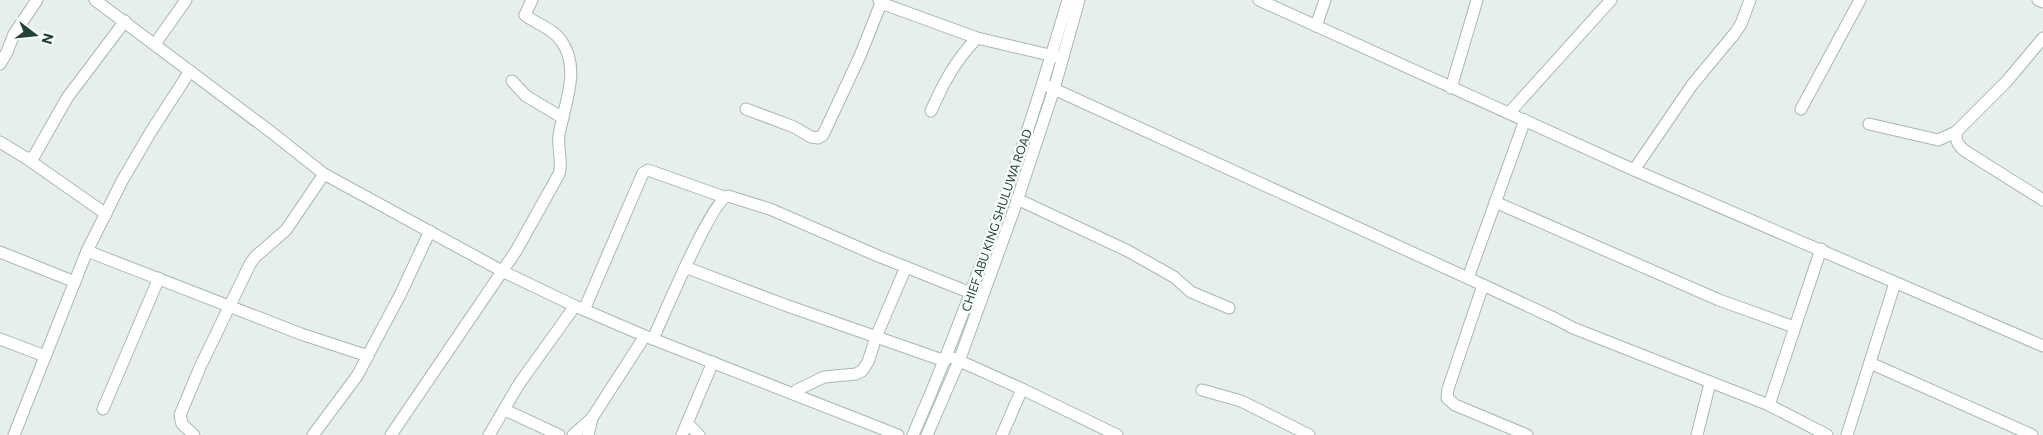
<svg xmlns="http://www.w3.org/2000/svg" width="2043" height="435" font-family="Commissioner,sans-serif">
<rect width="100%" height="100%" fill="#e6efeb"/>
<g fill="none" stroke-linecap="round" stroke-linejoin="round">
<!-- minor casing -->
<g stroke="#a8b8b2" stroke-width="13">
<g id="minor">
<path d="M95 0 271 132 324 174 502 271 575 306 645 336 898 435"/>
<path d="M879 0 881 3 977 38 1058 57"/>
<path d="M1259 0 1634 170 2043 346"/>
<path d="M2038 0 2043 2"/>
<path d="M1316 26 1325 0"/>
<path d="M155 44 186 0"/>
<path d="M0 64 7 52 14 34 37 0"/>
<path d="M512 81 526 96 563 118"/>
<path d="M1043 84 1483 285"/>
<path d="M1451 88 1477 0"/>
<path d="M746 109 794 127 811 137 818 138 823 135 860 56 881 3"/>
<path d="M1801 109 1860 0"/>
<path d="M931 111C944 82 955 61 977 38"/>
<path d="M1509 113 1611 0"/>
<path d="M1869 124 1934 139 1938 140 1956 132 2007 81 2043 38"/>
<path d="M1956 132C1956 142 1958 145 1965 151L2043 200"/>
<path d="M0 142 26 158H33L67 98 125 21"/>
<path d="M26 158 106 214"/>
<path d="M1634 170 1692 85 1735 33 1741 24 1750 0"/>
<path d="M1017 199 1128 251 1174 277 1191 292 1229 308"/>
<path d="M1495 202 1719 300 1794 327"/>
<path d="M87 251 301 334 368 356"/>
<path d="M0 252 75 282"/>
<path d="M685 267 785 305 945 361"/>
<path d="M1468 278 1525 120"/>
<path d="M584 310 643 173 648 170 724 197"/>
<path d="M0 339 45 356"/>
<path d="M653 339C663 317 712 200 728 196L770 209 878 256 971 293"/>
<path d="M953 358 1022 389 1117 435"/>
<path d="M1870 363 2032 435"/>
<path d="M1202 390 1241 401 1309 435"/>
<path d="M795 394 797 390 824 377 856 374 862 371 868 362 876 337 906 267"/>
<path d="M1769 405 1821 249"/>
<path d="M103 409 159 278"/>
<path d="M505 410 559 435"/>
<path d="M687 423 699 435"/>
<path d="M14 435 87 251 122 181 150 133 190 71"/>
<path d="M194 435 182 424 180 415 201 365 250 264 255 257 286 230 324 174"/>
<path d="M313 435 357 376 401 293 430 231"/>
<path d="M391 435 516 251 559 174C563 161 557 148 559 135 564 105 581 70 562 42 553 28 536 24 525 15L532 0"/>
<path d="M489 435 519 384 575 306"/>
<path d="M573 435 592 418 645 336"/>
<path d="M588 435 592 418"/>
<path d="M682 435 713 362"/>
<path d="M913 435C975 293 1024 149 1068 0"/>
<path d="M927 435 959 361 1015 207 1054 89 1079 0"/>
<path d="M1002 435 1022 389"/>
<path d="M1527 435 1455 405 1447 398 1448 389 1483 285 1556 319 1573 328 1769 405 1827 435"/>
<path d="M1697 435 1710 383"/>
<path d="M1847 435 1895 283"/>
</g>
</g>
<!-- minor -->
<use href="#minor" stroke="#fff" stroke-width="11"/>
</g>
<g text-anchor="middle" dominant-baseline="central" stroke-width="5" stroke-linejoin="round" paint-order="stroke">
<!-- street labels -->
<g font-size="12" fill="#24423a" stroke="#f7fbf9">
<text transform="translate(996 220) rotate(-71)">CHIEF ABU KING SHULUWA ROAD</text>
</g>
</g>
<!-- north arrow -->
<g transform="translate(35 35) rotate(106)" stroke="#f7fbf9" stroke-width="4" paint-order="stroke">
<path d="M0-4L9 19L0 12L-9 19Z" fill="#24423a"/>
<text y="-8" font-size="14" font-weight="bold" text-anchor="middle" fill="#24423a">N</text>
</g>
</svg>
